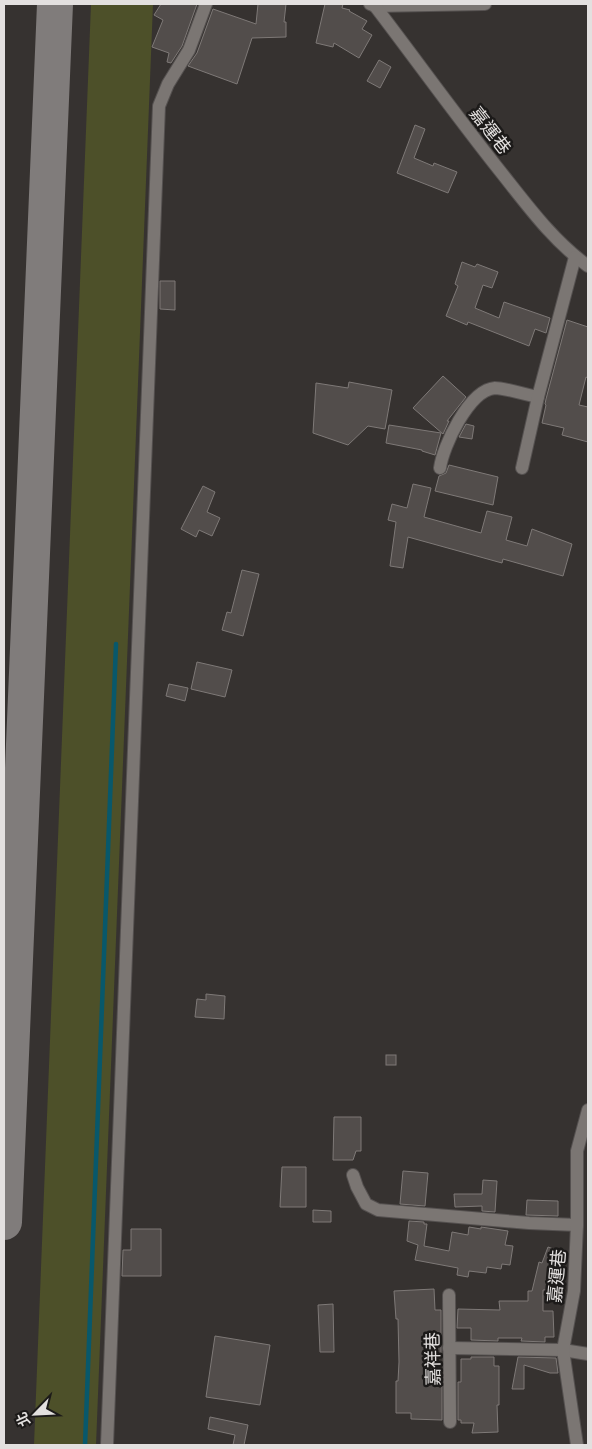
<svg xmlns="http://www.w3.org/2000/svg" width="592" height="1449" font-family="'PT Serif','Noto Sans TC',serif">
<rect width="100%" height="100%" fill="#363230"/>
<!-- green -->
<path fill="#4d5029" d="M91 4H153L96 1445H34Z"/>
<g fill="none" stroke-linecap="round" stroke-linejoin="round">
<!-- stream -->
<path stroke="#08586b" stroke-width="4.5" d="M85 1445 116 644"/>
<!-- taxiway -->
<path stroke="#807c7b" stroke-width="36" d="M4 1222 55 4"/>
</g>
<!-- building -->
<g fill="#524d4b" stroke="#7e7977">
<path d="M161 4H197L182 46 171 63 167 62 169 53 152 47 163 20 154 15Z"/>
<path d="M258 4H286L284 22H286V37L252 38 237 84 188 66 197 53 213 9 256 24Z"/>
<path d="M325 4H343L342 8 350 10 349 11 367 21 362 29 372 35 359 58 334 43 333 47 316 43Z"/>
<path d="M379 60 391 67 380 88 367 81Z"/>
<path d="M415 125 425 129 414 158 433 166 434 163 457 172 448 193 397 173Z"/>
<path d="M462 262 475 267 477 264 498 272 492 288 483 285 475 308 499 318 504 302 550 318 546 333 535 329 529 346 468 322 467 325 446 316 458 286 455 284Z"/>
<path d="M160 281H175V310L160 309Z"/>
<path d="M567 320 588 327V378L586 377 579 405 588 407V442L562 435 564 428 542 423 546 405 545 404 546 399Z"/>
<path d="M443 376 466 397 447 421H449L443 434 413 408Z"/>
<path d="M349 382 392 390 385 429 368 426 348 445 313 433 316 383 348 388Z"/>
<path d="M466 424 474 426 472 439 459 437Z"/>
<path d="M389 425 441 433 435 455 422 451V450L386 443Z"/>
<path d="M449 465 498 477 493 505 435 491 439 476 446 473Z"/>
<path d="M413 484 431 488 424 517 481 533 487 511 512 517 506 540 527 546 532 529 572 544 563 576 503 559 502 563 408 537 403 568 390 566 396 522 388 520 392 504 407 508Z"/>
<path d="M203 486 215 492 207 512 220 518 212 536 199 530 196 537 181 529Z"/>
<path d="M242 570 259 574 243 636 222 630 227 612 231 613Z"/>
<path d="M197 662 232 670 225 697 191 689Z"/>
<path d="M169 684 188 688 185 701 166 696Z"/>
<path d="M206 994 225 996 224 1019 195 1017 197 999 206 1000Z"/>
<rect x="386" y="1055" width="10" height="10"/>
<path d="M334 1117H361V1151H356L353 1160H333Z"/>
<path d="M282 1167H306V1207H280Z"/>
<path d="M403 1171 428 1173 425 1206 400 1204Z"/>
<path d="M483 1180 497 1181 495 1212 482 1211V1206L455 1207 454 1194H482Z"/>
<path d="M527 1200 558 1201V1216L526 1215Z"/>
<path d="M313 1210 331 1211V1222H313Z"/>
<path d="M409 1221 424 1222V1224H427L424 1246 449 1251 452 1232 468 1235 469 1227 481 1229V1227L508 1231 505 1245 513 1246 510 1265 502 1264 501 1269 487 1267 486 1273 469 1271 468 1277 457 1275 458 1268 415 1260 418 1245 407 1241Z"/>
<path d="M131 1229H161V1276H122L123 1250H131Z"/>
<path d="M548 1247 567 1254 559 1277 557 1276 551 1290H543V1311H553L554 1337H545V1342L521 1341 522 1338H498V1341L471 1340V1328H457L458 1309 500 1310 499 1301H528V1291H532L539 1262 542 1263Z"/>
<path d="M434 1289 435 1310H441V1354L435 1355 434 1382H442V1420L411 1419V1413H396V1381H398L399 1362 398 1319H396L394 1291Z"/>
<path d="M333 1304 334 1352H320L318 1305Z"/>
<path d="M215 1336 270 1345 260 1405 206 1397Z"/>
<path d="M471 1357H494V1366H499V1405H497L498 1432 472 1433 474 1423H461V1420H458V1382H461V1359H471Z"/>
<path d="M518 1357 556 1358 558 1373H550L524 1365V1389H512Z"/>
<path d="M210 1417 248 1425 244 1445H233L235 1435 208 1429Z"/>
</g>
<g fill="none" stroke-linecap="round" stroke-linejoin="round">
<!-- minor casing -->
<g stroke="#555150" stroke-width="14">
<g id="minor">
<path d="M370 4 375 6 485 4"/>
<path d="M375 6C417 61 457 117 500 171 527 205 553 241 588 266"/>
<path d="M440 468C443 446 469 390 495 388 505 388 527 395 538 397"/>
<path d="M522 468 538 397 575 257"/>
<path d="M353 1175 357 1187 366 1204 378 1210 529 1223 577 1225"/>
<path d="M449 1295 450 1422"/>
<path d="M449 1348 563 1350 588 1354"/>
<path d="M107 1445 159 106 168 84 189 50 206 4"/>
<path d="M577 1445 563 1350 574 1291 577 1225V1151L588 1110"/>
</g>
</g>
<!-- minor -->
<use href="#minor" stroke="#7b7673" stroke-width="12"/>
</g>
<g text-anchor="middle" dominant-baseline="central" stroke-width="5" stroke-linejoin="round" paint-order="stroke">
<!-- street labels -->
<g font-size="18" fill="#e3e0df" stroke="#1c1a19">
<text transform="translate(491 130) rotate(52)">嘉運巷</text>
<text transform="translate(556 1276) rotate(-85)">嘉運巷</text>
<text transform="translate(432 1359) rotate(-91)">嘉祥巷</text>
</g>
</g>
<!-- border -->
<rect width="592" height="1449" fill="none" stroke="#e3e0df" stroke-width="10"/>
<!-- north arrow -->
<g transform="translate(35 1414) rotate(246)" stroke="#1c1a19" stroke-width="4" paint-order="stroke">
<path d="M0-4L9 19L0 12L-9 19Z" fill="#e3e0df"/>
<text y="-8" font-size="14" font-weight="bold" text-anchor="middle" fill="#e3e0df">北</text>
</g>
</svg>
